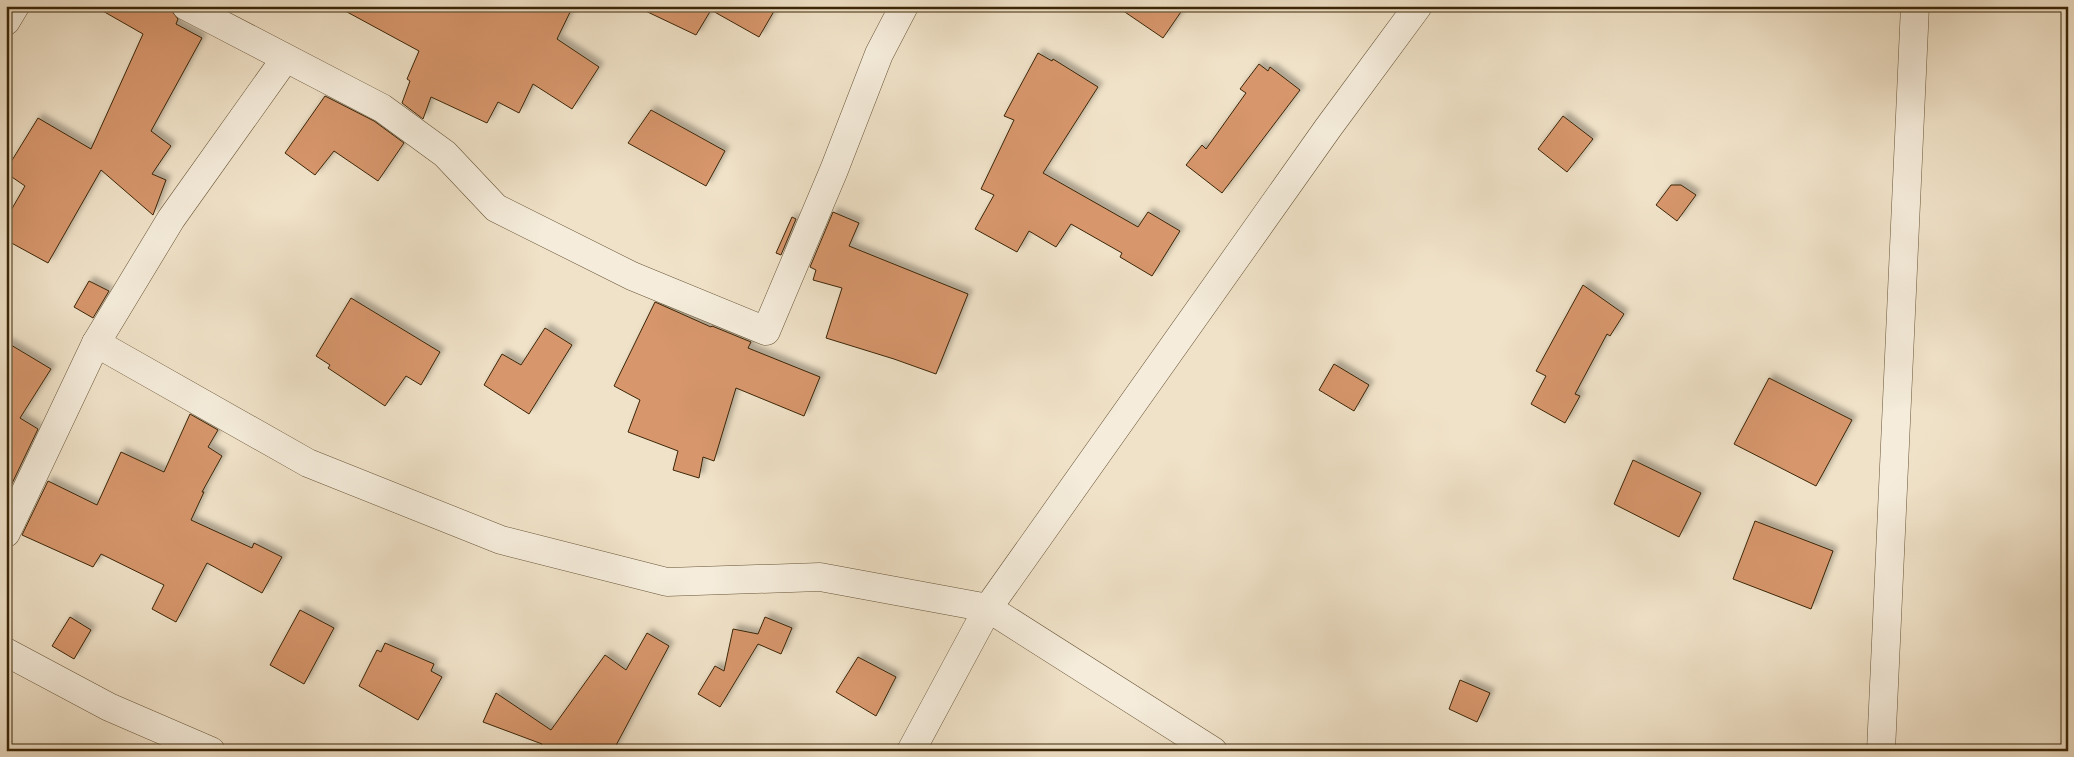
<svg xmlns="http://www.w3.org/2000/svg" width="2074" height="757" font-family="'IM FELL DW Pica',serif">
<defs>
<filter id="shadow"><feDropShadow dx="4.5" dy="-4.5" stdDeviation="2.5" flood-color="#0004"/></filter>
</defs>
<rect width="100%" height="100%" fill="#f0e2c8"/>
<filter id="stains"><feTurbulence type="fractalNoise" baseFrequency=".004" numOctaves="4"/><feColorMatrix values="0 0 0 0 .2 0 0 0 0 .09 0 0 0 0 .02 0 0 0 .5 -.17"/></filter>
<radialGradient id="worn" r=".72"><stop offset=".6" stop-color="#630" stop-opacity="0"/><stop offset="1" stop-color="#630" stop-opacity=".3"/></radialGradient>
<!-- building -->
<g fill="#d7966c" stroke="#3b2607" filter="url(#shadow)">
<path d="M94 6H165L171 10 178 19 176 24 202 38 151 131 171 146 152 174 166 180 153 215 101 170 48 263 6 240V219L25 186 6 173V170L38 118 91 149 143 34Z"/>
<path d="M336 6H573L557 39 599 67 572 109 533 84 519 113 498 102 487 123 431 97 423 119 402 103 410 81 407 79 419 51Z"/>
<path d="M635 6H777L759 37 711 10 696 35Z"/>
<path d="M1116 6H1185L1163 38Z"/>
<path d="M1038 53 1052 61 1053 59 1098 87 1043 173 1138 227 1148 212 1180 231 1152 276 1120 257 1122 253 1071 224 1056 247 1029 231 1017 252 975 229 994 195 981 189 1014 120 1004 116Z"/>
<path d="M1259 64 1268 71 1270 67 1300 90 1222 193 1186 165 1202 145 1206 149 1246 93 1240 89Z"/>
<path d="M325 96 374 121 404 143 378 181 334 151 315 175 285 153Z"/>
<path d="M651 110 725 151 706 186 628 143Z"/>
<path d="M1563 116 1593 139 1567 172 1538 149Z"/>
<path d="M1671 185H1681L1696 195 1677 221 1656 205Z"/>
<path d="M833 212 859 223 849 246 968 294 936 374 894 359 826 338 842 288 813 280 816 270 810 267Z"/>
<path d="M792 217 796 219 781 255 776 253Z"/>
<path d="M89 281 109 291 93 318 74 307Z"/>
<path d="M1583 285 1624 314 1610 336 1607 334 1575 394 1580 396 1565 423 1531 404 1546 376 1536 371Z"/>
<path d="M351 298 440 352 421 385 406 376 385 406 328 368 330 365 316 356Z"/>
<path d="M655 302 711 327 712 326 751 342 748 348 820 377 804 416 736 388 714 461 703 457 699 478 673 470 678 451 628 432 640 400 614 386Z"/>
<path d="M545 328 572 345 529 414 484 385 502 354 521 365Z"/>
<path d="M6 342 51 369 20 418 38 429 6 496Z"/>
<path d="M1334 364 1369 385 1354 411 1319 390Z"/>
<path d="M1769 378 1852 420 1816 486 1734 444Z"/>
<path d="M190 414 218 430 208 447 222 456 202 492H204L191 520 252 548 254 543 282 557 262 593 207 563 176 622 152 609 164 585 101 554 93 567 22 535 48 481 97 505 121 452 164 472Z"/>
<path d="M1633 460 1701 493 1679 537 1614 504Z"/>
<path d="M1755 521 1833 551 1811 609 1733 579Z"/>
<path d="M300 610 334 628 304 684 270 665Z"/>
<path d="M70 617 91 630 74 659 52 646Z"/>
<path d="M765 617 792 628 781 654 758 644 720 707 698 694 715 666 724 671 733 629 758 634Z"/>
<path d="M647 633 669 646 613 751H537L542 744 483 722 496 693 551 730 605 655 626 670Z"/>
<path d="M385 643 434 664 431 671 442 677 418 720 359 686 377 650 381 652Z"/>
<path d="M858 657 896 677 876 716 836 692Z"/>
<path d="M1460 680 1490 693 1477 722 1449 709Z"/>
</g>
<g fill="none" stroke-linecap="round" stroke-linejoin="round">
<!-- minor casing -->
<g stroke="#685537" stroke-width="29">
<g id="minor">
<path d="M186 6 382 108 445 154 496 208 632 276 766 331 834 170 879 54 904 6"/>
<path d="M6 21 15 6"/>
<path d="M96 343 308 463 501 540 667 582 820 577 988 608 1213 751"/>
<path d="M6 533 96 343 171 219 285 59"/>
<path d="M6 652 109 707 211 751"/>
<path d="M911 751 988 608 1328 128 1418 6"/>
</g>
</g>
<!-- tertiary casing -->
<g stroke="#685537" stroke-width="29">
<path id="tertiary" d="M1881 751 1915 6"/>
</g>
<!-- minor -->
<use href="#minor" stroke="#f5ecdb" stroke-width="28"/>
<!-- tertiary -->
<use href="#tertiary" stroke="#f5ecdb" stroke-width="28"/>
</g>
<!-- margin -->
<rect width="2074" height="757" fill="none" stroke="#f0e2c8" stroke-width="25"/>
<rect x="8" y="8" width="2059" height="742" fill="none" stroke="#3b2607" stroke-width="2.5"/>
<rect x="12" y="12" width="2049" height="732" fill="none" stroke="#3b2607"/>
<rect width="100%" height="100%" filter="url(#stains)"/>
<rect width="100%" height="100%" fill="url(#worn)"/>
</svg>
